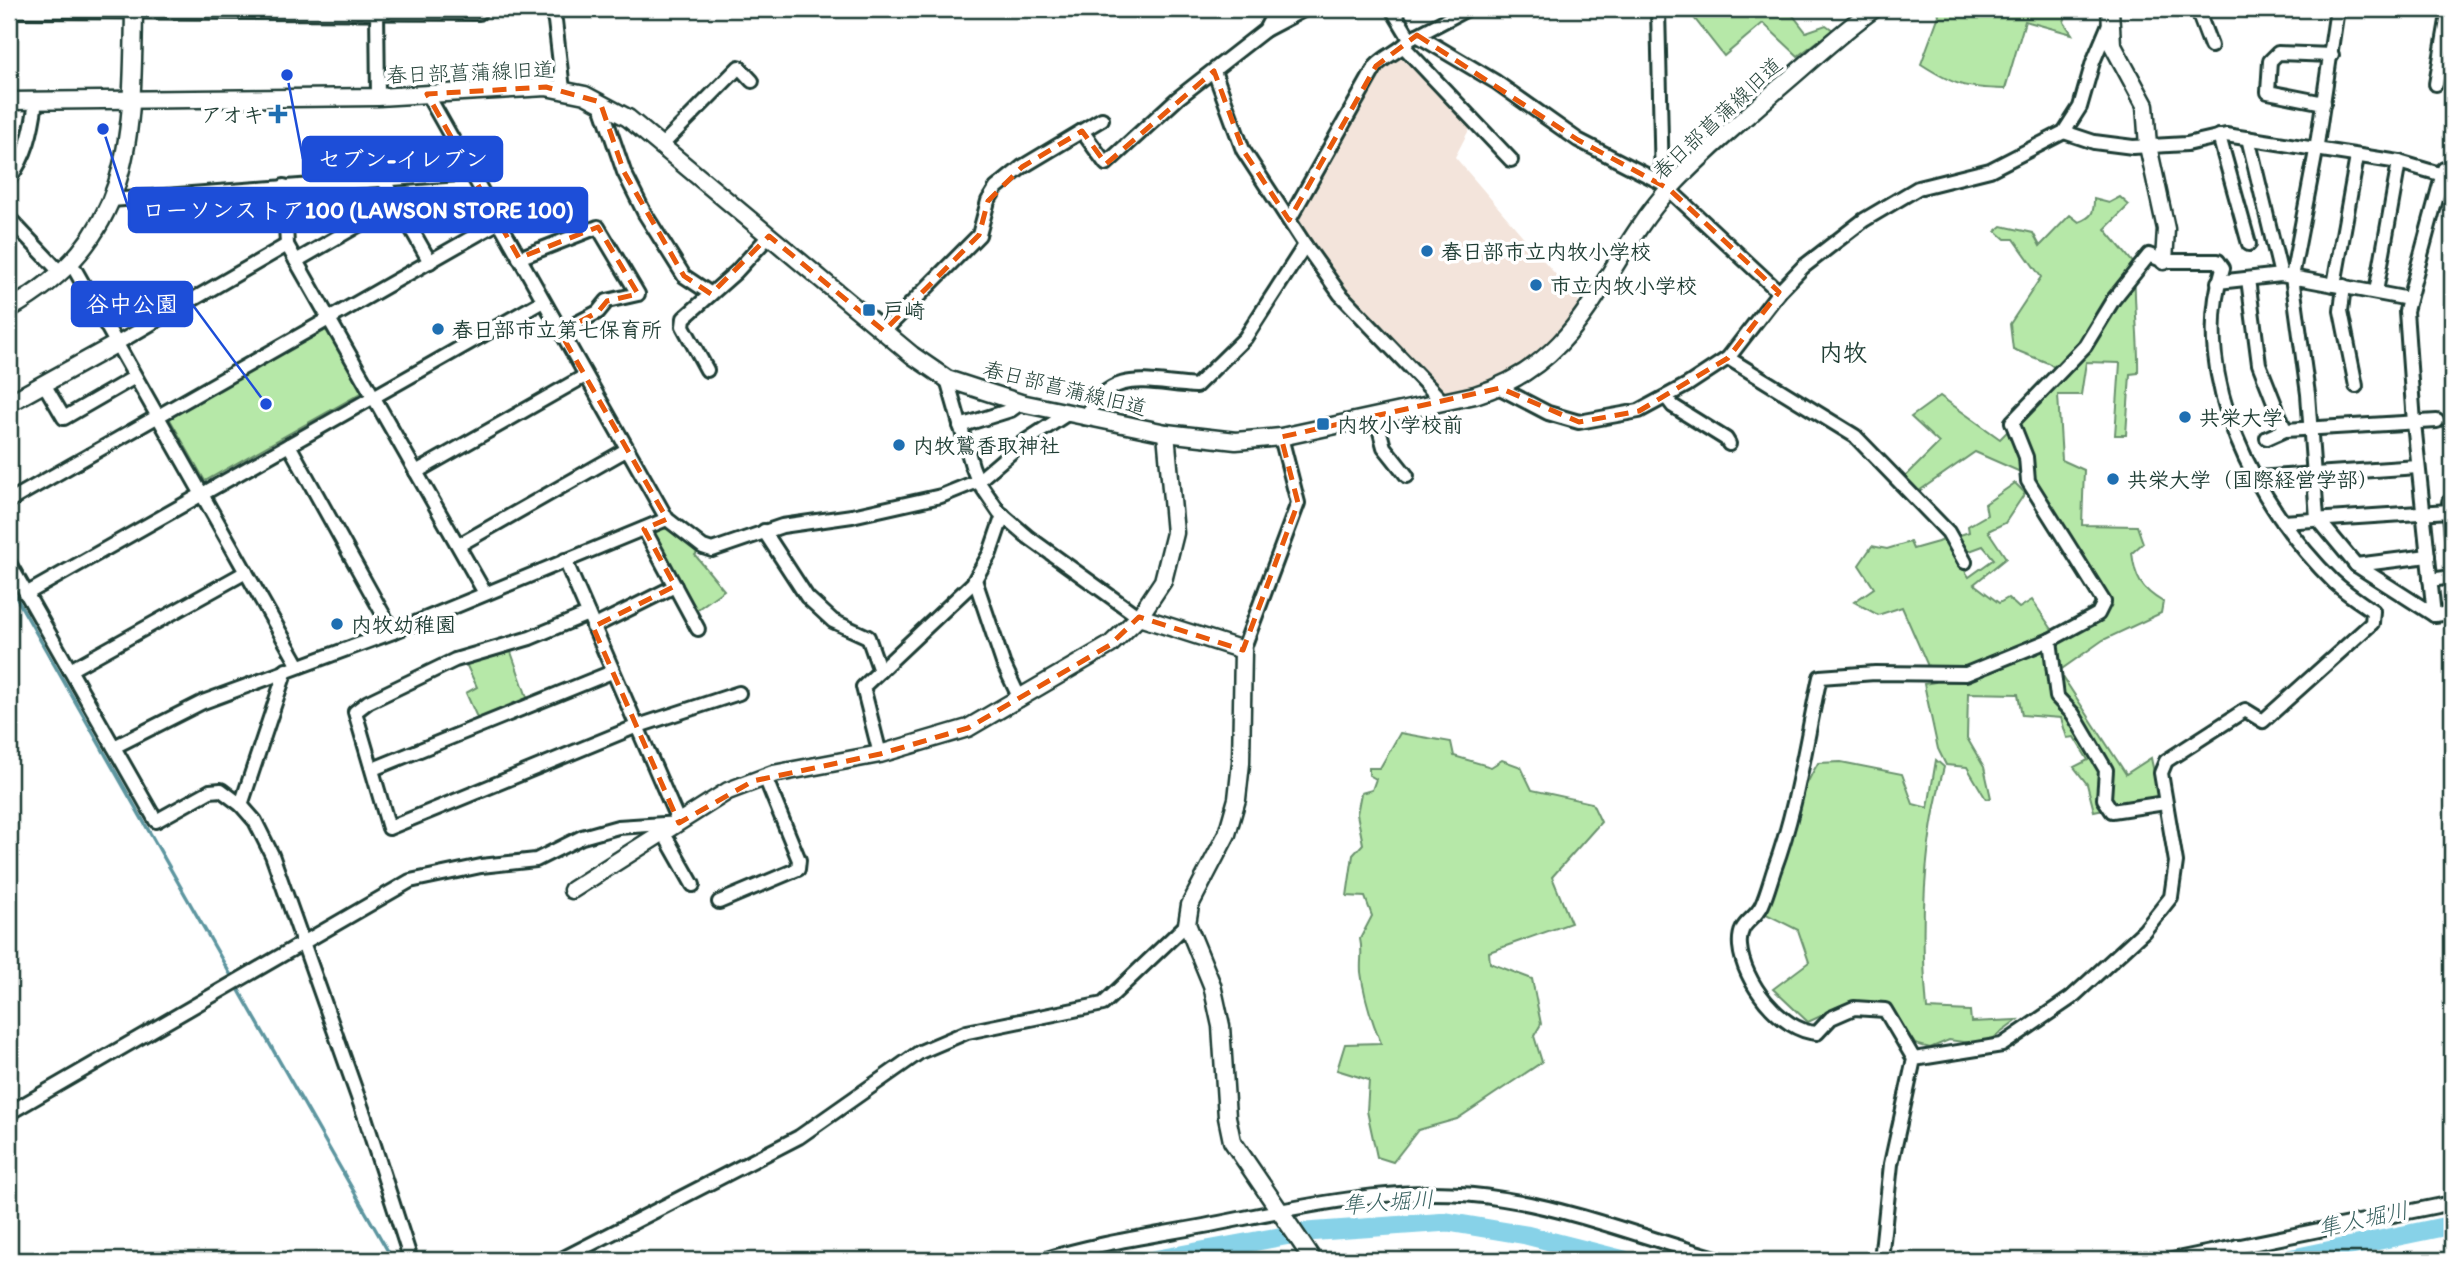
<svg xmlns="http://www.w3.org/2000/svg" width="2461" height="1269" font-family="Itim,'Klee One',sans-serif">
<rect width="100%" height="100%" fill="#fff"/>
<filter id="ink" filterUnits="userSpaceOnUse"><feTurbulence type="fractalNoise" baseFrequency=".0143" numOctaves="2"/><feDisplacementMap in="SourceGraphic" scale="14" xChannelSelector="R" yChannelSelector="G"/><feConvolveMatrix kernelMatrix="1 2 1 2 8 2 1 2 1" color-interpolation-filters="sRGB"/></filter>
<g filter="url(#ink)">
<!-- built -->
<path fill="#f3e4db" d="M1401 54 1471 126 1455 157 1581 304 1564 328 1532 361 1487 382 1443 394 1370 320 1337 280 1298 222V216L1364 106 1380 71Z"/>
<!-- green -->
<g fill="#b6e8a8" stroke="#6a926e" stroke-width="2">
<path d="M1687 9H1788L1806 32 1826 25 1833 30 1798 56 1763 23 1724 56Z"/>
<path d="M1937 9H2068L2064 22 2072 34 2025 21 2005 89C1965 88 1955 86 1921 64L1939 15Z"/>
<path d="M2120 197 2129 205 2105 229 2135 265C2133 302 2139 336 2138 373L2130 374 2126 435H2115L2120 363 2086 362 2081 395H2058L2062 460 2084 470 2082 525 2137 526 2143 543 2132 553C2135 578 2141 589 2163 602L2161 613 2103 640 2059 671 2126 774 2151 758 2159 797 2094 811 2087 784 2074 767 2088 760 2074 737 2067 738 2061 718 2022 715 2018 694 1968 693 1967 738 1984 767 1991 798 1986 799 1967 767 1946 765 1938 749 1924 684 1935 682 1902 607 1878 615 1854 602 1874 588 1859 565 1872 546 1887 549 1910 542 1913 549 1945 540 1969 577 1994 559 1983 546 1964 553 1954 537 1969 532 1968 526 1987 515 1985 504 2015 483 2025 493 2005 523 1988 531 2006 558 1974 584 1999 603 2008 598 2019 608 2032 600 2060 641 2090 624 2110 605 2032 477 1975 452 1916 493 1902 480 1939 443 1911 417 1940 396 2000 439 2047 391 2067 376 2048 363 2013 349 2010 324 2041 277 2014 239H2005L1996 231 2002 226 2033 233 2040 246 2070 215 2079 222C2092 217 2094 213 2094 199L2109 203Z"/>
<path d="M328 329 363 392 205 481 168 416Z"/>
<path d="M656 527 678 531 700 550 695 555 724 590 695 611 652 534Z"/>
<path d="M511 652 528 700 479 722 466 693 477 687 466 664Z"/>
<path d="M1400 733 1451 742 1454 756 1491 767 1502 760 1521 767 1532 790 1592 803 1601 822 1552 877 1571 923 1489 952 1490 963 1532 979 1541 1024 1534 1036 1542 1062 1457 1119 1418 1130 1393 1162 1377 1157 1367 1111 1369 1080 1337 1070 1345 1044 1381 1043C1371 1019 1364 998 1361 972 1360 961 1363 951 1360 939L1372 916 1365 897 1347 896 1353 855 1363 844 1357 814 1361 793 1372 790 1376 779 1369 775V768H1380Z"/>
<path d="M1936 760 1944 767C1923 845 1920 929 1927 1009L1970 1011 1971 1022 2018 1020 1984 1045 1949 1040 1930 1048 1915 1044 1893 1010 1840 1007 1808 1022 1773 989 1809 962 1798 930 1764 913C1782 863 1790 809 1818 763L1841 762 1902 774 1913 804 1928 808Z"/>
</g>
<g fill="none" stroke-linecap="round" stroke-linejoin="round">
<!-- stream -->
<g stroke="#5d96a0" stroke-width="3.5">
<path d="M9 585 233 979"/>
<path d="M236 985 393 1260"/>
</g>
<!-- river -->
<g stroke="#87d2e8" stroke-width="19">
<path d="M1153 1260 1306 1232 1448 1222 1526 1235 1624 1260"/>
<path d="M2284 1260 2452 1225"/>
</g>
<!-- street casing -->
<g stroke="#1f3d34" stroke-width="18">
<g id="street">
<path d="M377 9 378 97"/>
<path d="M550 9 555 21 563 89"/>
<path d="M1392 9 1410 39"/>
<path d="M1658 9 1662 183"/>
<path d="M2197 9 2211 46"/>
<path d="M2337 9 2316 151 2292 277 2308 394 2317 518 2356 565 2434 615 2452 613"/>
<path d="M9 11 479 13"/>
<path d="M1265 30 1305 9"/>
<path d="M1417 35 1496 82 1578 140 1662 183 1779 292"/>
<path d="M1404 47 1511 160"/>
<path d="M1214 71 1243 150 1305 245 1340 294 1443 402"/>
<path d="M2436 84 2449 9"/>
<path d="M427 94 667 519 703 547 712 550 782 526 852 516 941 496 978 481 1021 444 1067 414"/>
<path d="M600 102 624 172 645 214 684 276 711 294"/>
<path d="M2324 103 2268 92 2270 61 2278 53 2332 55"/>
<path d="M1082 131 1106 164 1178 98 1265 30 1276 9"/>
<path d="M2064 132 2094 142 2133 147 2187 144 2226 135 2399 162 2443 175"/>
<path d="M2219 136 2249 244"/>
<path d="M2248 138 2281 275"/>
<path d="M662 145 739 67 752 81"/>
<path d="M9 179C27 155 32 131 36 101"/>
<path d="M383 179 430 262"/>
<path d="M284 186 287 245 485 593"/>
<path d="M111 200 472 173"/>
<path d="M9 218 60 272"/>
<path d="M1289 220 1376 66C1387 54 1402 51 1410 39L1467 9"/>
<path d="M519 258 598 227 638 294 607 301 598 312 560 332"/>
<path d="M70 261 299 666"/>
<path d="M296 261 397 203"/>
<path d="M2248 279 2259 364 2285 430"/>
<path d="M2218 282 2281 275 2409 299"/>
<path d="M2334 285 2357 157"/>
<path d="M2344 286 2341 311 2356 386"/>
<path d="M2376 292 2399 162"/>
<path d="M884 331 979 235 988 201 996 188 1022 167 1102 119"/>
<path d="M116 344 287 245"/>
<path d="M1728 358 1855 436 1948 532 1965 562"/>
<path d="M707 370 683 326 684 318 736 272 769 236"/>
<path d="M947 379 972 466 978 481 999 512 1028 537 1139 617"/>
<path d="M44 384 64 418 135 377"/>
<path d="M1500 388 1548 413 1579 422 1639 411 1687 385 1728 358 1779 292 1803 267 1864 220 1918 188 1990 170 2064 132 2080 107 2093 62 2109 24"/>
<path d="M1666 397 1673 406 1726 439 1729 444"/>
<path d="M1376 417 1384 447 1407 476"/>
<path d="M1085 418C1112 367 1146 383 1196 386L1245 338 1305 245"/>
<path d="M960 426 1011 410 1021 403"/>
<path d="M2267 438 2285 430 2437 421"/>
<path d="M289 445 393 632"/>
<path d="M416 472 585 376"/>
<path d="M2257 478 2418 467"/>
<path d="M9 501 499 222"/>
<path d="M2452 501 2449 502 2452 536"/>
<path d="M2283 522 2449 511"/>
<path d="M644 529 698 629"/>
<path d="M764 531 807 597 833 621 868 637 880 671"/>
<path d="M459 545 626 450"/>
<path d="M9 563 156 821 210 791 221 790 241 805 255 821 272 855 365 1117 411 1260"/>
<path d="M2356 565 2428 556"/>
<path d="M975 580 1003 663 1020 699"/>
<path d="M2430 580 2452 577"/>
<path d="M26 594 543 301"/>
<path d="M588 614 530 638 455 660 368 702 355 712 389 828 635 727 739 693"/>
<path d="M2434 615 2414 423 2406 311 2444 169 2452 172"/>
<path d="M593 627 675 586"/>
<path d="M2050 640 2057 697 2073 714 2106 770 2104 799 2112 811 2165 803"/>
<path d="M1243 650 1298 503 1281 437"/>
<path d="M70 670 246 572"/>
<path d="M114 747 203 702 393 632 667 519"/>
<path d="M880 754 863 687 973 583 990 553 1003 515"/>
<path d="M373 769 612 672"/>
<path d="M241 805 286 670"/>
<path d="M663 832 693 885"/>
<path d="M719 902 798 869 799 860 765 777"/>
<path d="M9 1113 410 881 481 866 536 860 582 837 618 827 679 823 565 560"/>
<path d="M2237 1246 2240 1260"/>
<path d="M560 1260 799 1137 920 1052 967 1032 1103 1004 1187 924"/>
<path d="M1043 1260C1096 1243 1150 1236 1204 1226 1302 1207 1403 1181 1503 1199 1579 1211 1650 1240 1723 1260"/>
<path d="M1881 1260 1891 1164 1914 1059 1885 1010 1854 1008 1831 1018 1817 1033C1780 1031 1743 981 1740 946 1738 921 1754 922 1762 905 1767 894 1770 882 1774 870 1797 809 1806 740 1820 677L1875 673 1966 674 2050 640 2098 614 2104 602 2028 481 2026 457 2012 422 2085 346 2113 300 2149 255 2164 261H2218L2223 268C2188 377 2257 507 2334 582 2346 593 2360 602 2373 611L2372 623 2263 721 2245 710 2166 761 2161 773 2176 862 2171 897 2144 931 2071 998 2002 1045 1914 1059"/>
<path d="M2172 1260 2452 1203"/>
</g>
</g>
<!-- secondary casing -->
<g stroke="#1f3d34" stroke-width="21">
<g id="secondary">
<path d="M2110 9 2112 44 2145 105 2148 146 2166 229 2164 261"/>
<path d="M9 101 378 97 546 87 585 95 628 118 912 355 947 379 1021 403 1166 433 1236 441 1281 437 1475 395C1587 361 1600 265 1670 188 1704 151 1743 120 1780 87 1811 61 1841 32 1874 9"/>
<path d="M9 309C135 238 132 136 134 9"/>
<path d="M9 403 116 344"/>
<path d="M1166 433 1175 533 1163 581 1139 617 1243 650 1241 763 1237 799 1227 834 1190 905 1187 924 1212 985 1221 1026 1227 1117 1232 1141 1313 1260"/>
<path d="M572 890 728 791 773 774 880 754 968 728 1110 645 1139 617"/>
</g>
</g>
<!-- street -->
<use href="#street" stroke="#fff" stroke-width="12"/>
<!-- secondary -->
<use href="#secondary" stroke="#fff" stroke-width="16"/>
</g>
</g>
<!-- marked area -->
<path fill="none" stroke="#e8590c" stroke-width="5" stroke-dasharray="14 9" stroke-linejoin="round" d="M1417 35 1578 140 1669 189 1779 292 1728 358 1639 411 1579 422 1500 388 1281 437 1298 503 1243 650 1139 617 1110 645 968 728 880 754 753 781 679 823 593 627 675 586 644 529 667 519 560 332 598 312 607 301 638 294 598 227 519 258 427 94 546 87 600 102 624 172 684 276 711 294 769 236 884 331 979 235 988 201 1022 167 1082 131 1106 164 1214 71 1243 150 1289 220 1376 66Z"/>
<!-- markers -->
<g fill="#1f6fb2" stroke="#fff" stroke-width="2.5">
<path d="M274.5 103.5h7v7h7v7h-7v7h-7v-7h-7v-7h7z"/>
<circle cx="1427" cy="251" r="7"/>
<circle cx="1536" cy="285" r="7"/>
<rect x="862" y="303" width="14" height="14" rx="3.5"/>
<circle cx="438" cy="329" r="7"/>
<circle cx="2185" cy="417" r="7"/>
<rect x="1316" y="417" width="14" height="14" rx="3.5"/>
<circle cx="899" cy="445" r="7"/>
<circle cx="2113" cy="479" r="7"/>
<circle cx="337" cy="624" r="7"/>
</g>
<g text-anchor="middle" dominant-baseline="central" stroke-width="7" stroke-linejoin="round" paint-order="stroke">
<!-- street labels -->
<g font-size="21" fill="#1f3d34" stroke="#fff">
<text transform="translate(470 72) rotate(-2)">春日部菖蒲線旧道</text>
<text transform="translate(1717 118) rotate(-43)">春日部菖蒲線旧道</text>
<text transform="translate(1065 388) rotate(14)">春日部菖蒲線旧道</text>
</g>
<!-- poi labels -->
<g font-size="21" font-weight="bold" fill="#1f3d34" stroke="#fff" text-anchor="start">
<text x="264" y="114" text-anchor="end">アオキ</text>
<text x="1441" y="251">春日部市立内牧小学校</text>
<text x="1550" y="285">市立内牧小学校</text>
<text x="883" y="310">戸崎</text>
<text x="452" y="329">春日部市立第七保育所</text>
<text x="2199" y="417">共栄大学</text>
<text x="1337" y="424">内牧小学校前</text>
<text x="913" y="445">内牧鷲香取神社</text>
<text x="2127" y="479">共栄大学（国際経営学部）</text>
<text x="351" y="624">内牧幼稚園</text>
</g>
<!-- water labels -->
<g font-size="23" font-style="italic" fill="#396261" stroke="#fff">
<text transform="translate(1388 1202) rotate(-4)">隼人堀川</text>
<text transform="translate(2363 1219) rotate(-12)">隼人堀川</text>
</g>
<!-- quarter labels -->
<g font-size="24" font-weight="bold" fill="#1f3d34" stroke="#fff">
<text x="1843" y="352">内牧</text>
</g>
</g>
<!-- callouts -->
<path fill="none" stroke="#1d4ed8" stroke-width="2.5" d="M287 75L303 159M103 129L129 210M266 404L192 304"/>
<g fill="#1d4ed8" stroke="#fff" stroke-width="2.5">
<circle cx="287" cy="75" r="7"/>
<circle cx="103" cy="129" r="7"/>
<circle cx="266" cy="404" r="7"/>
</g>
<g fill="#1d4ed8" stroke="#1d4ed8" stroke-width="2.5">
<rect x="303" y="137" width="199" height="44" rx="7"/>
<rect x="129" y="188" width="458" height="44" rx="7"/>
<rect x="72" y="282" width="120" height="44" rx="7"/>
</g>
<g font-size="23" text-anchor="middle" font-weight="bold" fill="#fff">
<text x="403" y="167">セブン-イレブン</text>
<text x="358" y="218">ローソンストア100 (LAWSON STORE 100)</text>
<text x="132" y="312">谷中公園</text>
</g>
<!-- margin -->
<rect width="2461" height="1269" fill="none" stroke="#fff" stroke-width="35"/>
<rect x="18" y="18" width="2426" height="1234" fill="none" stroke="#1f3d34" stroke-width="2.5" filter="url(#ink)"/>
</svg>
